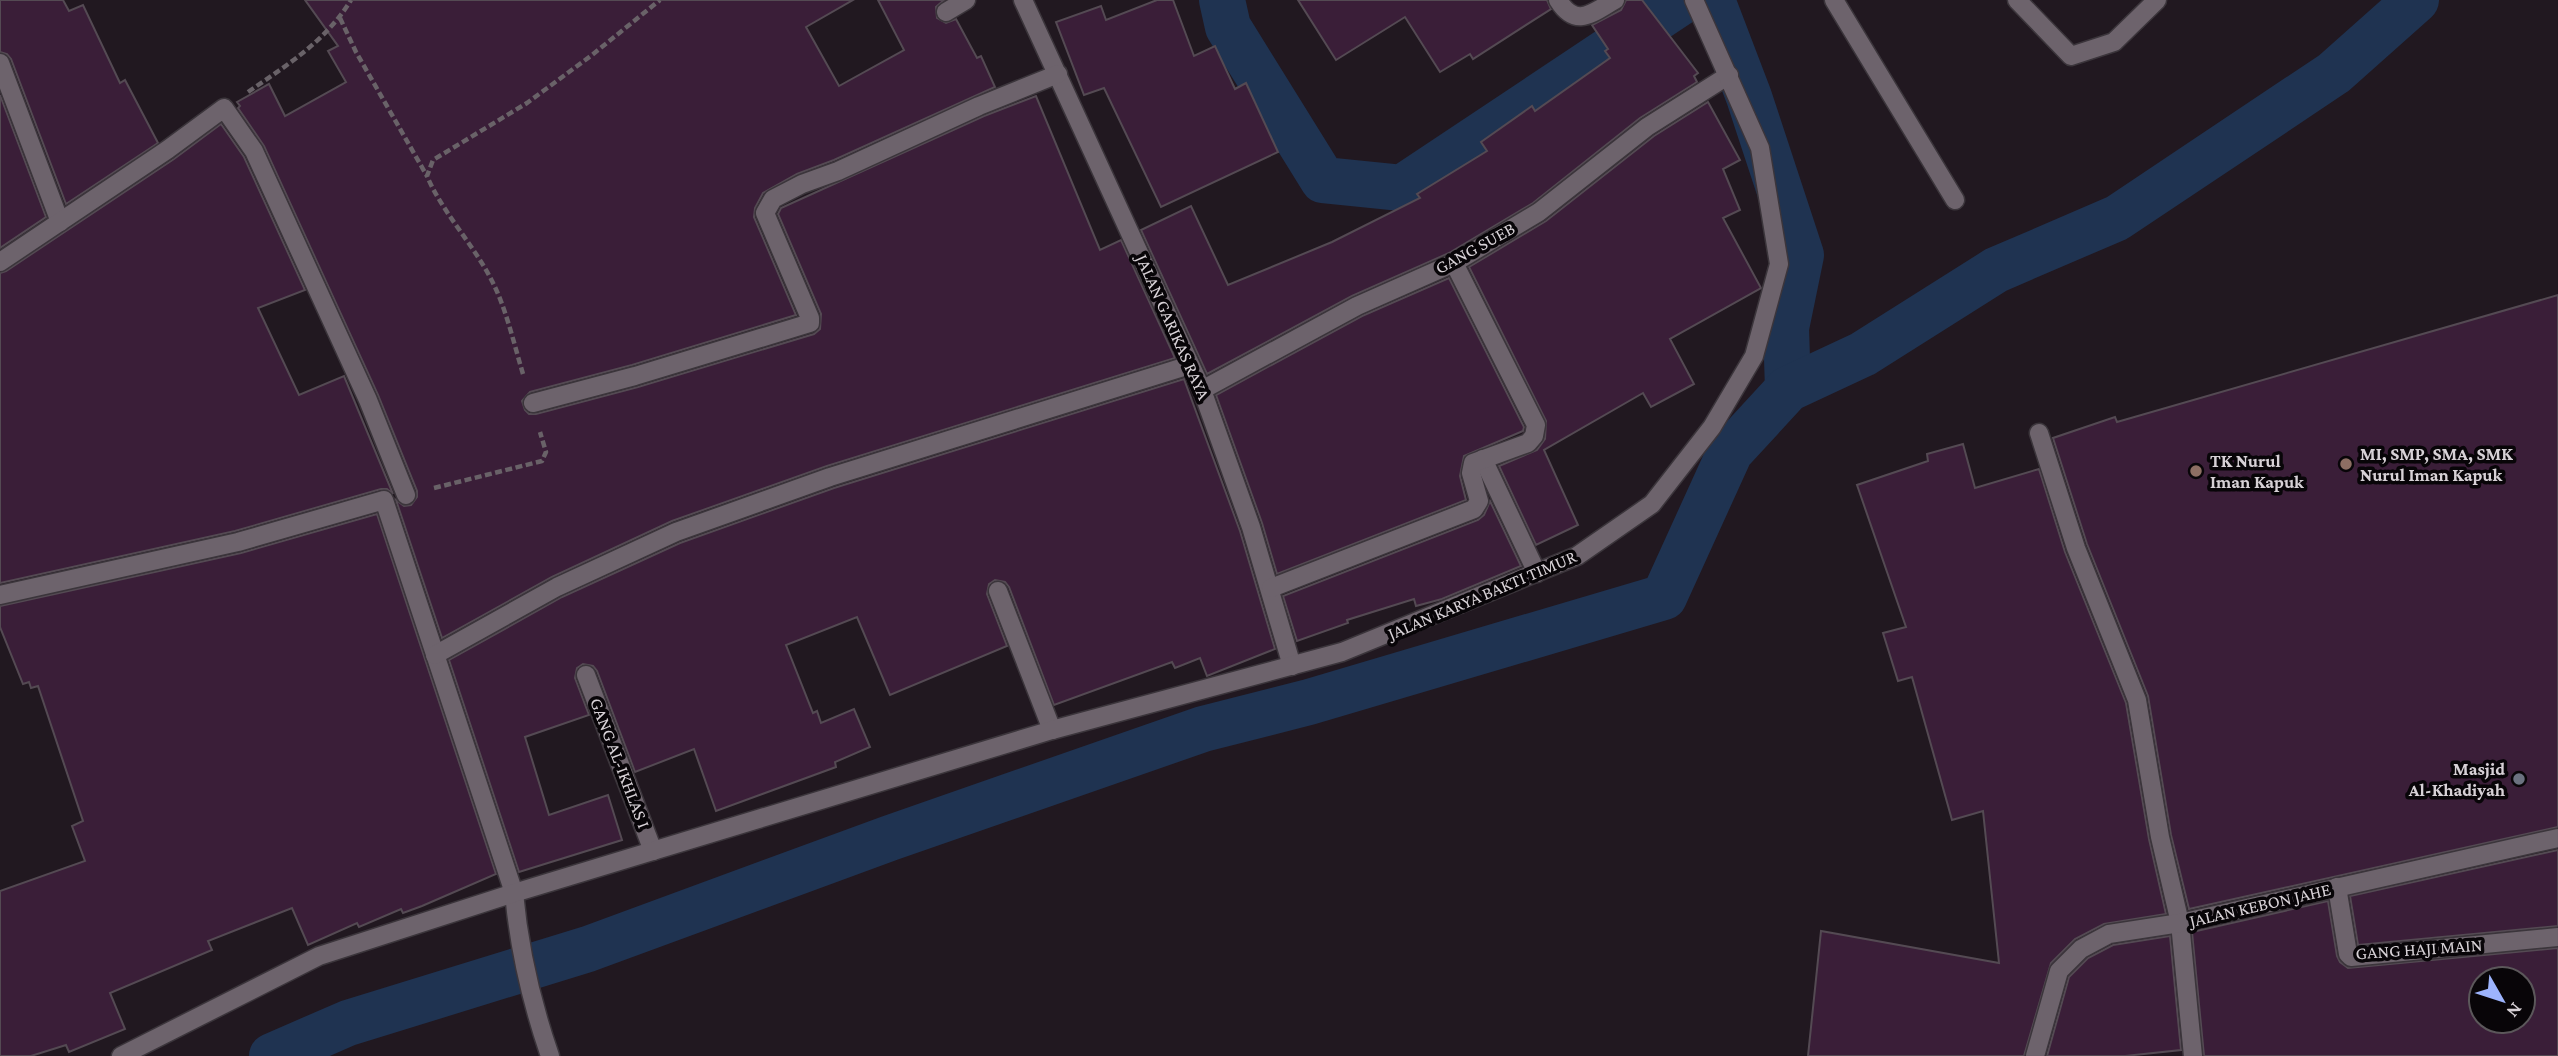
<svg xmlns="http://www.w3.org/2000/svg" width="2558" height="1056" font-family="'Crimson Pro',serif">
<rect width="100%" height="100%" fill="#211820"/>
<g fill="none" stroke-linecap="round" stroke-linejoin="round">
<!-- canal -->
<g stroke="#1f3351" stroke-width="46">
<path d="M1222 0 1228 27 1323 180 1402 188 1684 0"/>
<path d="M1712 0 1749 97 1801 255 1786 328 1788 389"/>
<path d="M272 1056 348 1023 588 949 890 838 1203 729 1309 702 1664 597 1730 452 1788 389 1863 354 1996 270 2117 218 2334 73 2416 0"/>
</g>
</g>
<!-- building -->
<g fill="#3a1e38" stroke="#544a53" stroke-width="2" fill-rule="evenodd">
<path d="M0 0H63L69 11 83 5 120 83 125 80 158 143 66 204 11 59 7 54 0 52Z"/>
<path d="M305 0H853L806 27 839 86 904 50 878 0H944L936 7 937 18 946 23 956 19 977 58 981 56 995 87 834 160 797 174 763 193 755 208 754 217 796 315 632 365 530 392 522 401 525 410 529 414H536L638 387 814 334 820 329 821 314 778 214 781 208 984 116 1036 96 1100 250 1121 240 1175 358 827 466 672 521 552 577 442 638 396 500 404 506 411 505 417 497V491L378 395 264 146 238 108 240 106 237 102 269 84 285 116 346 82 328 51 338 46Z"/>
<path d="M1157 0H1173L1194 56 1215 46 1235 89 1246 83 1278 152 1161 207 1104 88 1084 95 1056 22 1101 6 1106 20Z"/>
<path d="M1298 0H1547L1551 9 1473 59 1470 54 1440 72 1405 17 1336 60Z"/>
<path d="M1626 0H1642L1698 73 1694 76 1697 82 1640 118 1533 203 1449 253 1352 296 1207 374 1141 230 1191 206 1228 285 1332 242 1420 198 1417 194 1487 151 1481 142 1532 106 1535 111 1610 58 1605 51 1608 49 1592 25 1621 10Z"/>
<path d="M0 95 46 217 0 248Z"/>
<path d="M1708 102 1740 160 1723 169 1740 210 1723 218 1761 288 1670 339 1694 384 1651 407 1643 393 1544 450 1578 525 1536 545 1499 466 1537 450 1545 439 1546 421 1469 267 1546 221 1654 136Z"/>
<path d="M221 124 244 157 305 290 258 308 299 395 344 376 393 494 387 489H381L235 531 0 583V273L6 271 174 159Z"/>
<path d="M1449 278 1524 427 1523 431 1464 456 1460 476 1466 500 1277 574 1262 523 1216 395 1362 316Z"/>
<path d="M2558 295V827L2189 909 2171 835 2148 696 2087 544 2053 438 2115 417 2117 422Z"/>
<path d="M1184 379 1240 531 1275 649 1207 676 1200 658 1175 668 1172 662 1054 705 1009 587 1005 582 995 580 989 584 987 594 1007 646 890 695 857 617 786 645 813 713 817 711 821 723 854 709 870 747 835 762 836 767 716 811 694 749 635 772 597 671 593 666 583 664 577 668 575 678 589 715 525 737 549 815 608 795 622 840 519 872 449 660 562 597 680 543 834 488Z"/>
<path d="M1963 444 1975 488 2039 469 2065 552 2126 703 2149 839 2166 914 2104 924 2075 939 2051 963 2024 1056H1808L1821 931 1999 963 1983 811 1952 820 1912 677 1898 681 1883 633 1906 627 1857 485 1928 461 1927 454Z"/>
<path d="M1490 501 1521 566 1442 599 1416 606 1414 599 1347 620 1348 623 1297 641 1283 596 1478 520 1484 515Z"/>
<path d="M377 514 496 874 422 906 403 913 401 909 359 927 357 923 308 945 292 908 208 941 212 950 110 993 125 1029 69 1052 66 1045 31 1056H0V891L85 861 72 826 83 821 38 686 31 688 29 682 23 684 0 627V606L241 553Z"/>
<path d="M2558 850V926L2358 945 2350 896Z"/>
<path d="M2328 901 2337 956 2340 962 2348 968 2558 948V1056H2204L2192 932ZM2481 979H2523V1021H2481Z"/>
<path d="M2170 936 2181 1050 2125 1056H2047L2069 977 2088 958 2113 945Z"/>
</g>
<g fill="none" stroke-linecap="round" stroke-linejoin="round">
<!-- minor casing -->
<g stroke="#3b353b" stroke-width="21">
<g id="minor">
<path d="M1023 0 1202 390 1251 527 1292 666"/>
<path d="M1558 0C1576 29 1592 13 1615 0"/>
<path d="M1834 0 1955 200"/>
<path d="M2017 0 2071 56 2114 42 2157 0"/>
<path d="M946 12 966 0"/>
<path d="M0 63 60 222"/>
<path d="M0 262 167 150 224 108 254 151 368 400 406 495"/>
<path d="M1202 390 1357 306 1454 263 1539 212 1647 127 1729 75"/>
<path d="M533 403 635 376 810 323V318L765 213 773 199 802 184 838 171 979 106 1058 74"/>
<path d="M2039 433 2076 548 2137 700 2160 837 2180 923 2193 1056"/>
<path d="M1483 459 1537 573"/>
<path d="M1271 588 1474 509 1479 501 1471 473 1473 463 1528 443 1534 436 1536 425 1454 263"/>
<path d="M998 591 1052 730"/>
<path d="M0 595 238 542 384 500 514 893C519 948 532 1004 550 1056"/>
<path d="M435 655 557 587 676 532 830 477 1190 365"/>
<path d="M586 675 653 851"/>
<path d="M2337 887 2348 954 2351 957 2558 937"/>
<path d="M121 1056 319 956 514 893 1052 730 1342 652 1577 556 1652 504 1712 427 1754 356 1779 264 1760 148 1694 0"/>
<path d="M2035 1056 2059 971 2081 949 2109 934 2180 923 2558 838"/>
</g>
</g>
<!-- path -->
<g stroke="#696268" stroke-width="4.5" stroke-dasharray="7 3.5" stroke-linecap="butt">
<path d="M340 18 356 52 427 176"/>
<path d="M248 92C287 65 326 41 351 0"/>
<path d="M523 374C514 344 506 308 492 281 474 245 442 212 427 176L433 160 527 103 592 55 660 0"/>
<path d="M434 488 542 461 546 452 540 432"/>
</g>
<!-- minor -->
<use href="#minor" stroke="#6d636c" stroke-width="18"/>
</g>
<!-- markers -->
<g fill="#8d6e63" stroke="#080508" stroke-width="2.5">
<circle cx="2346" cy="464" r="7"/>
<circle cx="2196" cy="471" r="7"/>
</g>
<circle fill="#6b7280" stroke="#080508" stroke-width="2.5" cx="2519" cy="779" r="7"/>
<g text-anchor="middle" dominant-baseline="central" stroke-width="7" stroke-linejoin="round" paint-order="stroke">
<!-- street labels -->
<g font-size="18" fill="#d7d1d6" stroke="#080508">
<text transform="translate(1475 248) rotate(-29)">GANG SUEB</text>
<text transform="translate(1173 327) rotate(66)">JALAN GARIKAS RAYA</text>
<text transform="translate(1482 595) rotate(-23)">JALAN KARYA BAKTI TIMUR</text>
<text transform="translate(620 763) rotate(69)">GANG AL-IKHLAS I</text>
<text transform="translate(2260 905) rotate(-13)">JALAN KEBON JAHE</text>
<text transform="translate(2419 949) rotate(-4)">GANG HAJI MAIN</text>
</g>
<!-- poi labels -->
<g font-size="18" font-weight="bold" fill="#d7d1d6" stroke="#080508" text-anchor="start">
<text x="2360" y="454">MI, SMP, SMA, SMK<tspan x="2360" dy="21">Nurul Iman Kapuk</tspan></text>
<text x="2210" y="461">TK Nurul<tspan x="2210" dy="21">Iman Kapuk</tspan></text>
<text x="2505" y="769" text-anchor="end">Masjid<tspan x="2505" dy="21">Al-Khadiyah</tspan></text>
</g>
</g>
<!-- north arrow -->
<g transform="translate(2502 1000) rotate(129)"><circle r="33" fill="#080508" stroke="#5b575a" stroke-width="2"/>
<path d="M0-5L12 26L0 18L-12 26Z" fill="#9db4fd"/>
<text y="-10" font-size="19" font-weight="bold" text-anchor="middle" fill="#d7d1d6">N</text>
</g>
</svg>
